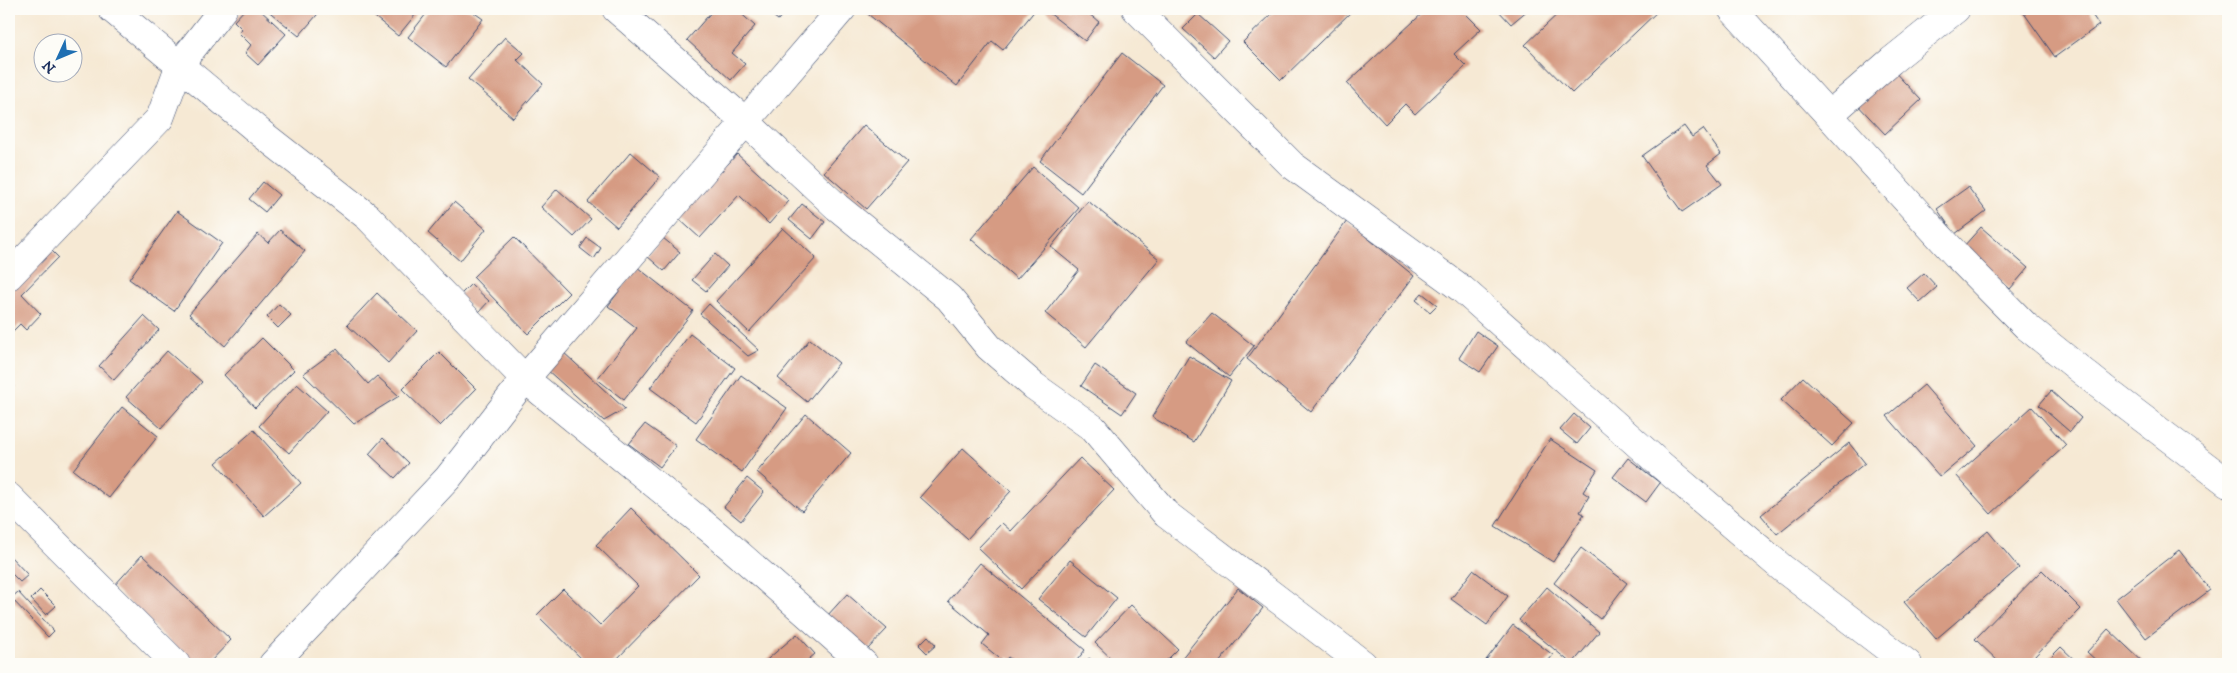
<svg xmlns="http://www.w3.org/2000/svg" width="2237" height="673" font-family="'IM FELL DW Pica',serif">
<rect width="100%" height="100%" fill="#fdfcf7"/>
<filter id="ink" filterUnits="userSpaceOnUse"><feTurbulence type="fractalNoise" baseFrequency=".02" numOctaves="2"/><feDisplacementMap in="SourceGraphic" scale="10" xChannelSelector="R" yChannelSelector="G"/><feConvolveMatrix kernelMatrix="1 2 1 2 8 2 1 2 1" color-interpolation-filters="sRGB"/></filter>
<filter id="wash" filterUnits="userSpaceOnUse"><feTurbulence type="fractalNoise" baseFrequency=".0096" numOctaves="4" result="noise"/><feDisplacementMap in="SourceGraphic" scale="20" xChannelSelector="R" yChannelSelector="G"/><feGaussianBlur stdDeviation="1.12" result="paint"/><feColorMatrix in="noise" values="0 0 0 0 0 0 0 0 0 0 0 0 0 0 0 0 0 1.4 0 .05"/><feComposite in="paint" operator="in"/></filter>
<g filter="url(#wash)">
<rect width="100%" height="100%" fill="#f6e9d4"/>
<g id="blocks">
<!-- building -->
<g fill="#d69b83">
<path d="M245 9H259L286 34 258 65 245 53 251 45 239 33 242 29 234 21Z"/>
<path d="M266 9H322L299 36Z"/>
<path d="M365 9H420L398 36Z"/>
<path d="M430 9H469L483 19 446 67 408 37Z"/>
<path d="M714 9H736L755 26 732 53 745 64 731 80 687 40Z"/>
<path d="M764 9H787L778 20Z"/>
<path d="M865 9H1036L1003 50 992 41 957 86 864 11Z"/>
<path d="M1044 9H1083L1099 22 1085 41Z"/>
<path d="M1277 9H1354L1281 80 1243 42Z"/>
<path d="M1427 9H1461L1481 29 1454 54 1466 66 1415 114 1405 104 1385 124 1347 83Z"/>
<path d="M1497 9H1529L1511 24Z"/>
<path d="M1563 9H1660L1572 93 1525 45Z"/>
<path d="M2021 9H2088L2099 25 2055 57Z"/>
<path d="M1198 14 1228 41 1214 57 1183 29Z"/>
<path d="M505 37 524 53 517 60 543 84 513 118 468 79Z"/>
<path d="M1122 53 1163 85 1081 193 1040 161Z"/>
<path d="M1889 66 1921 100 1885 134 1853 100Z"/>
<path d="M864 125 907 162 866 209 824 172Z"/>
<path d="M1684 126 1692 137 1703 129 1721 154 1707 165 1722 184 1682 212 1642 156Z"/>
<path d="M631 152 660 177 617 227 588 202Z"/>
<path d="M737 154 789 201 769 224 739 195 700 238 678 218Z"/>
<path d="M1033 167 1079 208 1017 279 971 239Z"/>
<path d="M263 182 279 195 265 212 249 199Z"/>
<path d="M1968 187 1986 211 1955 234 1937 209Z"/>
<path d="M557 189 591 219 574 237 541 207Z"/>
<path d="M1088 201 1159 259 1086 347 1045 313 1079 270 1051 247Z"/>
<path d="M454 202 486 229 460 261 428 233Z"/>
<path d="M802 204 825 222 812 239 789 220Z"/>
<path d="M177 211 222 243 174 311 129 279Z"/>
<path d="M1347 221 1414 276 1311 412 1247 359Z"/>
<path d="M1981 227 2028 268 2010 289 1963 247Z"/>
<path d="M783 228 816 258 749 332 716 301Z"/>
<path d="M280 230 305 251 225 346 189 314 258 234 268 243Z"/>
<path d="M514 237 569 293 528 334 473 277Z"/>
<path d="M587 238 601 248 594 259 580 248Z"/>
<path d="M663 238 680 252 664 271 647 256Z"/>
<path d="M47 246 58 257 22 294 41 314 26 330 20 324 9 335V286Z"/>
<path d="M715 254 728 266 706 291 692 280Z"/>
<path d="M637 267 693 311 624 400 597 379 637 328 608 306Z"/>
<path d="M1924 273 1937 287 1920 302 1907 288Z"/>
<path d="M471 284 489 301 478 313 459 296Z"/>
<path d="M377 293 417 331 388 363 347 325Z"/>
<path d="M1422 293 1437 305 1430 312 1416 300Z"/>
<path d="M279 304 291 315 278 328 267 317Z"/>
<path d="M709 304 759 350 748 356 700 314Z"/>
<path d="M1212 313 1254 346 1229 377 1186 342Z"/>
<path d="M144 316 159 330 114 380 99 366Z"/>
<path d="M1476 331 1498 346 1480 372 1459 358Z"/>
<path d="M690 334 735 368 696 422 650 388Z"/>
<path d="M262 338 294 370 255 408 224 375Z"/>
<path d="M810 339 839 363 807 402 778 378Z"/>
<path d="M337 349 368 384 377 376 399 396 354 424 303 374Z"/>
<path d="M167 351 202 382 161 428 126 397Z"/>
<path d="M562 351 625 409 604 421 546 369Z"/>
<path d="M439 352 476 389 440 426 402 389Z"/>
<path d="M1189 356 1231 381 1194 442 1152 417Z"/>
<path d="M1095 365 1136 393 1122 414 1081 386Z"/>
<path d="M741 375 787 408 742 472 696 439Z"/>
<path d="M1803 377 1854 423 1832 446 1781 400Z"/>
<path d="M9 382 14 386 9 393Z"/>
<path d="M297 384 327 411 289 453 259 426Z"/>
<path d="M1924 385 1977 446 1940 477 1887 416Z"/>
<path d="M2051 391 2081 418 2070 432 2039 405Z"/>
<path d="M122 407 158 436 109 498 73 470Z"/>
<path d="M2032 407 2066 445 1991 514 1956 475Z"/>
<path d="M806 414 851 453 802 511 757 472Z"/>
<path d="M1574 414 1590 428 1577 444 1560 430Z"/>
<path d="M645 424 676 446 660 467 629 444Z"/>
<path d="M254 430 301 483 264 516 216 463Z"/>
<path d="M383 438 409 463 395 478 369 454Z"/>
<path d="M1550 439 1597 470 1583 492 1589 496 1580 512 1584 514 1553 562 1495 526Z"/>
<path d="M1849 443 1865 463 1777 534 1761 515Z"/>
<path d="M963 448 1011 491 967 539 920 497Z"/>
<path d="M1080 458 1114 490 1021 589 978 548 1002 523 1011 531Z"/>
<path d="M1628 458 1660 483 1646 502 1613 477Z"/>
<path d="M747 478 764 492 741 521 724 507Z"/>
<path d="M631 508 699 575 612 664H587L537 615 563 589 600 625 638 586 596 545Z"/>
<path d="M1988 531 2019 568 1936 639 1904 602Z"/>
<path d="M1581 548 1627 583 1600 619 1554 583Z"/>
<path d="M2179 550 2210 590 2146 638 2116 599Z"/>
<path d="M9 555 28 575 20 582 9 571Z"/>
<path d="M142 555 231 640 208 664H193L113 587Z"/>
<path d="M1070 560 1117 598 1086 637 1038 599Z"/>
<path d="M980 563 1085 650 1074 664H1017L1008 657 1004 662 982 644 989 635 948 601Z"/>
<path d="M1473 570 1508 596 1487 625 1451 599Z"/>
<path d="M2042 570 2081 609 2027 664H2001L1975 639Z"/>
<path d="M1547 587 1599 632 1572 664 1519 620Z"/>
<path d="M1238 588 1263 608 1218 664H1177Z"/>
<path d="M40 590 56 606 46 615 31 599Z"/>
<path d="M18 592 54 631 48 637 11 598Z"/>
<path d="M847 594 887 629 866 651 827 616Z"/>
<path d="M1131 605 1178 649 1163 664H1117L1095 643Z"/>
<path d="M1513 625 1553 655 1546 664H1483Z"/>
<path d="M2108 629 2145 664H2100L2087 652Z"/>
<path d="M797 634 815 654 803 664H762Z"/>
<path d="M928 636 936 645 927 653 919 645Z"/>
<path d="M2061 647 2079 664H2044Z"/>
<path d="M1089 658 1097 664H1084Z"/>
</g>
</g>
</g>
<g filter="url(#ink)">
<use href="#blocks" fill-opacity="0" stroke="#3c4b70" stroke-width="1"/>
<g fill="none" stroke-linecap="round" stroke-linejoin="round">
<!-- minor casing -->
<g stroke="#3c4b70" stroke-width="29">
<g id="minor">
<path d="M112 9 262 134 368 217 525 379 716 534 864 664"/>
<path d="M616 9 746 122 837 207 949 298 989 347 1034 386 1093 428 1166 514 1363 664"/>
<path d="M1136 9 1292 165 1462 289 1660 464 1782 568 1908 664"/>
<path d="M1732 9 1959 258 2026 326 2108 392 2228 483"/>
<path d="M1829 115 1891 61 1956 9"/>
<path d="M9 276 160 118 180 64 223 9"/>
<path d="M9 497 176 664"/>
<path d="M273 664 448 478 525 379 842 9"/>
</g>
</g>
<!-- minor -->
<use href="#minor" stroke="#fff" stroke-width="28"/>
</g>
</g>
<!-- margin -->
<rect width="2237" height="673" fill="none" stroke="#fdfcf7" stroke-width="30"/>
<!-- north arrow -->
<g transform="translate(58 58) rotate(226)"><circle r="24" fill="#fdfcf7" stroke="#a3aaba"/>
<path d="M0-4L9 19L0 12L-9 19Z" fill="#1f6fb2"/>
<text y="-8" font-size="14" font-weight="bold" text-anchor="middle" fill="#1b2f5e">N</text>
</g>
</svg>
